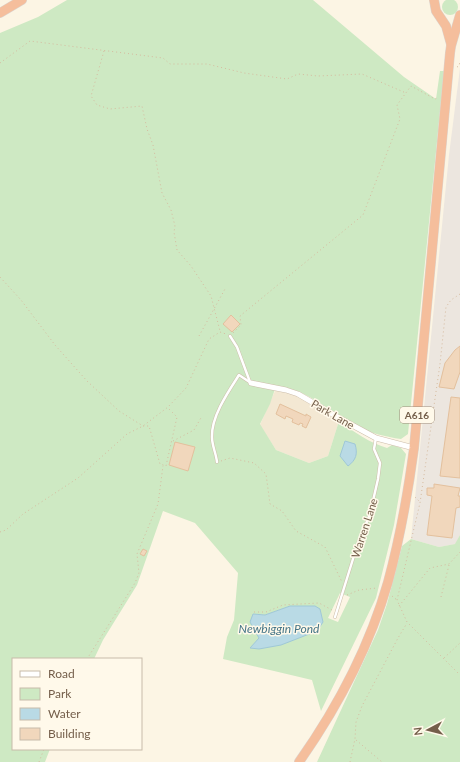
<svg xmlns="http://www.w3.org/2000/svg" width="460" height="762" font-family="Lato,sans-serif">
<rect width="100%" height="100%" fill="#fcf5e4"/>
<!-- residential -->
<path fill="#f3e8d3" d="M275 391 286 392 297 396 321 409 339 421 328 456 309 463 276 450 260 425Z"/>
<!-- industrial -->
<path fill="#ece6df" d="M460 68V535L456 544 439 547 411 539 449 155Z"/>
<!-- green -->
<g fill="#cee9c3" fill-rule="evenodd">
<circle cx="450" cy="7" r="8"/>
<path d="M67 0H313L404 77 436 99 440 71H444L408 434 401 439C386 437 370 433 357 426 330 412 307 389 276 386L270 404 260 424 276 450 309 463 328 456 339 421C354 432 370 443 387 448L392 445 401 448 406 454 394 525 376 598 321 711 312 680 223 659 227 637 234 620 238 573 195 523 163 511 137 585 103 640 94 659H13V749H50L45 762H0V33L38 17ZM340 593 350 597 338 622 328 618ZM290 606 250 648 259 638 253 614 265 615Z"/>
<path d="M460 535V762H317L378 630 387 604 402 546 411 539 439 547 455 544Z"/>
</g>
<!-- water -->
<g fill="#b9dae5" stroke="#9fc8d7">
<path d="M345 441 355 444C358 454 356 460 348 466L340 456Z"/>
<path d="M290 606H315L320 609 323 622 317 631 281 645 259 649 250 648 259 638 250 622 253 614 265 615Z"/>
</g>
<!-- building -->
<g fill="#f1d7bc" stroke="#e3c09d">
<path d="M231 315 240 324 232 332 223 324Z"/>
<path d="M460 346V372L454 389 439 387 445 363 455 350Z"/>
<path d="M451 397 460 398V478L440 476Z"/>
<path d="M280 404 306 416V414L311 417 306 428 302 426 303 424 300 423 299 425 292 422 293 419 286 416 285 419 276 414Z"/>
<path d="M175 442 195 447 188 471 169 465Z"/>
<path d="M434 484 460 488 458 496H460V507L456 508 452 538 427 535 432 496 427 495V488H434Z"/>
<path d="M143 549 147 551 144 556 140 554Z"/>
</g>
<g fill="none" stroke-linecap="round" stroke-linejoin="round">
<!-- lane casing -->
<g stroke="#cdbeab" stroke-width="3.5">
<g id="lane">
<path d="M230 336 237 347 250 382"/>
<path d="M217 462C216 453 212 446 212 437 211 417 228 392 239 375L251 383"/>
<path d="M335 617 357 546 370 514 378 479 380 463 374 449 376 438"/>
</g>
</g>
<!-- street casing -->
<g stroke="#cdbeab" stroke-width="6">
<path id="street" d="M251 383 286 390 298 394 341 419 376 438 414 448"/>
</g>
<!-- highway casing -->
<g stroke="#dbd5d0" stroke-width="10">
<g id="highway">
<path d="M434 0 436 11 446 26 451 44"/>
<path d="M0 13 22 0"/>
<path d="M299 762C337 708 370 645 388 582 400 538 408 493 414 448L450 53 451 46 460 15"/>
</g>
</g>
<!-- path -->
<g stroke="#d6bb9f" stroke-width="1" stroke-dasharray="1 3" stroke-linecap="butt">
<path d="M104 51 91 96 97 105 110 109 142 106 147 129 153 145 162 193 171 210 175 226 174 232 177 250 191 266 211 296 220 331"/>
<path d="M0 63 30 41 163 58 170 64H207L244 73 287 79 298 74 318 76 362 74 406 93"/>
<path d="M457 67 459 66 460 61"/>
<path d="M0 277 21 300 55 345 87 381 119 411 143 426H149L160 464 166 466 177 417 168 408"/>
<path d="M460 294 451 300 446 307 440 364 420 503 397 600 407 622 460 675"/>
<path d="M233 333 241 325 240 316 363 215 400 119 397 105 411 86 435 99 437 98"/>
<path d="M199 336 225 289"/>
<path d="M173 441 194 430 202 416"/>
<path d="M221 461 230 458 254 463 266 474 270 504 282 511 296 531 325 547 342 582"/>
<path d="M415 497 420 502"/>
<path d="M0 532 6 530 23 514 78 478 127 434 143 426 168 407 186 388 209 339 220 332 226 334"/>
<path d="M347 595 359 590 377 588"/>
<path d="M392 596 397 600"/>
<path d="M441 597 449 565"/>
<path d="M399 606 430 568 449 564 460 552"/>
<path d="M254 612H266L283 605 300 604 319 603 332 610"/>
<path d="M444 658 460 643"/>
<path d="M87 659 135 583 139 573 137 554 158 504 163 466"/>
<path d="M356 740 382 762"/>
<path d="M39 762 44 749"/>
<path d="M350 762 355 739 356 722 362 706 398 638 407 623"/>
</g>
<!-- lane -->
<use href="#lane" stroke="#fff" stroke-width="2.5"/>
<!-- street -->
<use href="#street" stroke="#fff" stroke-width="5"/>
<!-- highway -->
<use href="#highway" stroke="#f5be9c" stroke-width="9"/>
</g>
<g text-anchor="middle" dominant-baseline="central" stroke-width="3" stroke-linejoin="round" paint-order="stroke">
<!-- shield labels -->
<rect fill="#fff9ea" stroke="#9e8c7a" stroke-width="1" x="400" y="407" width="34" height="16" rx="3"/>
<g font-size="10" font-weight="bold" fill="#745e4a">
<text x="417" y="415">A616</text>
</g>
<!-- street labels -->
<g font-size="11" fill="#745e4a" stroke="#fff9ea">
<text transform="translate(333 414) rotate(30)">Park Lane</text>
<text transform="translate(364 528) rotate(-72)">Warren Lane</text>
</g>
<!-- water labels -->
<g font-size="12" font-style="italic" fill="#447487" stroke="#fff9ea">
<text x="279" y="628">Newbiggin Pond</text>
</g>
</g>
<!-- legend -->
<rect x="12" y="658" width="130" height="92" fill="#fff9ea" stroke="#c7bbaa"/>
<rect x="20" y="671" width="20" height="6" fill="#ffffff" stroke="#c7bbaa"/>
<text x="48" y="678" font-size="12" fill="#745e4a">Road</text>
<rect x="20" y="688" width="20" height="12" fill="#cee9c3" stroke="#c7bbaa"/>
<text x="48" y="698" font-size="12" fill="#745e4a">Park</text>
<rect x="20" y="708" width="20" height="12" fill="#b9dae5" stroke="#c7bbaa"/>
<text x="48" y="718" font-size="12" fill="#745e4a">Water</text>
<rect x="20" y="728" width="20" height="12" fill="#f1d7bc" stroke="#c7bbaa"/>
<text x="48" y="738" font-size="12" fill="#745e4a">Building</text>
<!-- north arrow -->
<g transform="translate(428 730) rotate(263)" stroke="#fff9ea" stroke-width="3" paint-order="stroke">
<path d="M0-3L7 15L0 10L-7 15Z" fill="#745e4a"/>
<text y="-6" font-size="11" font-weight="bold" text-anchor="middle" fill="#745e4a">N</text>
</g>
</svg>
